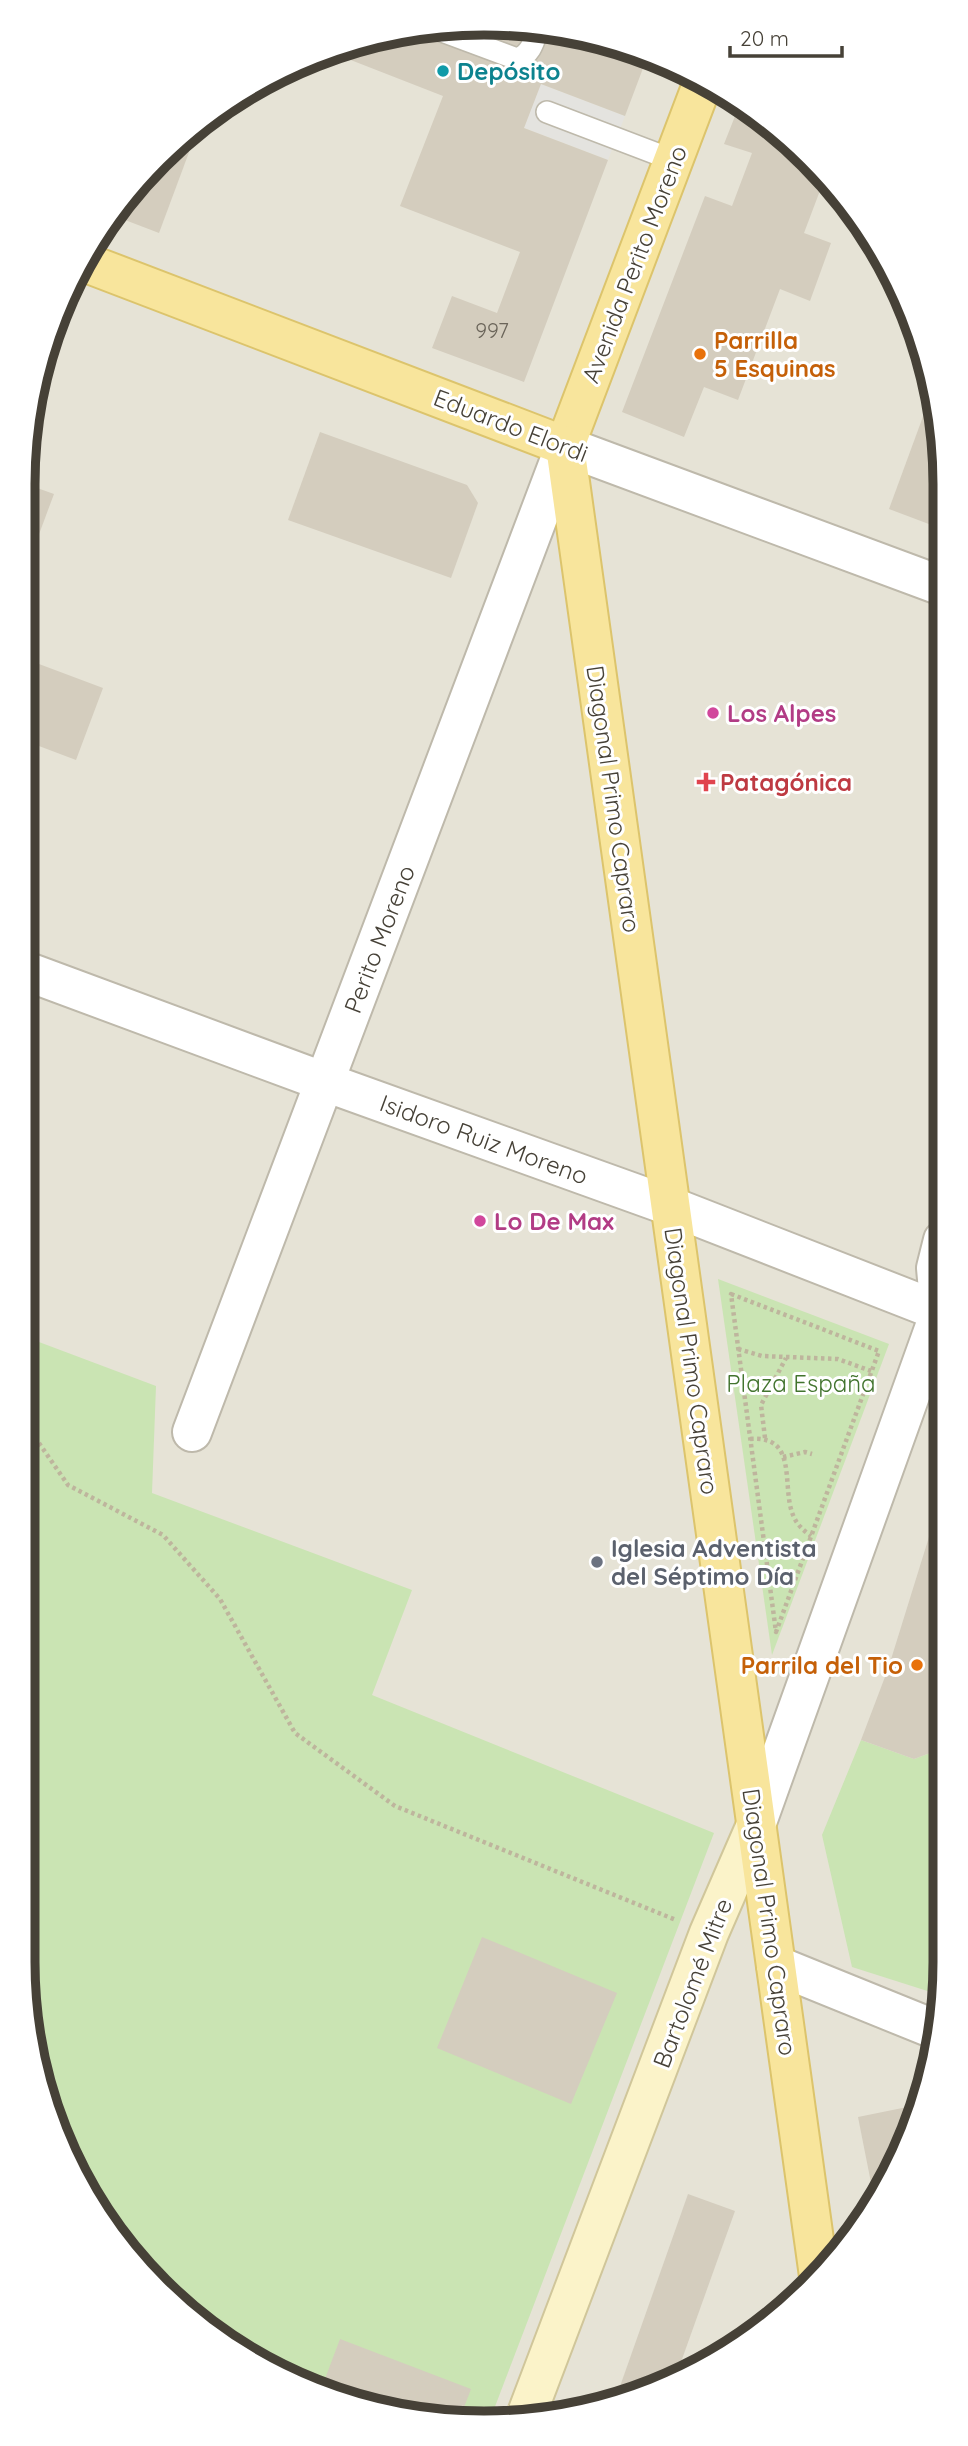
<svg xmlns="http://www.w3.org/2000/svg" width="968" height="2446" font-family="Quicksand,sans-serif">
<rect width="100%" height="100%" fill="#f3f0e8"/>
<!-- residential -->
<path fill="#e6e3d6" d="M453 24 544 27 632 47 740 100 831 180 898 280 941 423 945 1962 921 2110 850 2243 788 2309 715 2361 574 2414 423 2419 254 2362 137 2266 84 2192 47 2111 23 1962V484L47 336 84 254 137 180 203 118 280 71 364 39Z"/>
<!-- green -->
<g fill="#cae4b3">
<path d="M718 1279 889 1344 772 1655Z"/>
<path d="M23 1336 156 1386 152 1493 412 1590 372 1695 714 1833 491 2417 423 2419 336 2399 254 2362 137 2266 84 2192 47 2111 23 1962Z"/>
<path d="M945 1737V1962L940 1995 852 1967 822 1835 861 1740 914 1759 941 1749Z"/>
</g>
<!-- parking -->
<path fill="#e4e3df" d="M453 24 544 27 561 31 541 84 625 116 608 160 524 128 540 84 411 31Z"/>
<!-- building -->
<g fill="#d4cdbe">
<path d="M453 24 544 27 632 47 648 55 625 116 541 84 524 128 608 160 524 382 432 348 452 296 497 313 520 252 400 206 443 96 343 57 348 45 364 39Z"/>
<path d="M741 101 807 159 802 172 824 180 804 233 831 243 810 301 780 289 738 400 704 387 684 437 622 412 705 196 732 206 752 153 724 144Z"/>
<path d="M201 120 159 233 112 215 137 180Z"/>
<path d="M47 339 52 341 44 363 43 362Z"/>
<path d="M932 392 941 423 942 529 889 509Z"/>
<path d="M320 432 467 485 478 503 451 578 288 520Z"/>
<path d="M23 483 54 494 23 577Z"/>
<path d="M23 658 103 688 76 760 23 740Z"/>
<path d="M933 1524 944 1529 945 1737 941 1749 914 1759 861 1740 888 1669Z"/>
<path d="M482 1937 617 1993 571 2104 437 2048Z"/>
<path d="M922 2104 921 2110 874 2198 858 2117Z"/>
<path d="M688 2194 735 2211 676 2376 627 2395 618 2392Z"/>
<path d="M340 2339 471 2389 460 2418 423 2419 336 2399 320 2392Z"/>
</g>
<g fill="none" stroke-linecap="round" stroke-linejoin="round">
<!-- lane casing -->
<g stroke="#beb9ab" stroke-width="24">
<g id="lane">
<path d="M431 27 517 59C532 54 534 40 539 26"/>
<path d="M547 112 673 160"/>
</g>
</g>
<!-- street casing -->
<g stroke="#beb9ab" stroke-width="42">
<g id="street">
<path d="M23 970 325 1082 670 1206 944 1313"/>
<path d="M192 1432 565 446 942 586"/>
<path d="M756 1825 940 1312 936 1268 943 1240"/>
<path d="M776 1965 934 2029"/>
</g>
</g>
<!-- secondary casing -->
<g stroke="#d0c69a" stroke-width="42">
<path id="secondary" d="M526 2416 709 1933 756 1825"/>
</g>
<!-- primary casing -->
<g stroke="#dcc46c" stroke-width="42">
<g id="primary">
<path d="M703 82 565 446 819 2276"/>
<path d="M81 261 565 446"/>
</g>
</g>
<!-- path -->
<g stroke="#beb59d" stroke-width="4.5" stroke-dasharray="3.5 3.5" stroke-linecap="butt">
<path d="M731 1294 879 1351 776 1632Z"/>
<path d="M738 1349 762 1356 838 1359 871 1371"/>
<path d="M23 1420 68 1485 163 1535 220 1599 295 1733 395 1806 676 1920"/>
<path d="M765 1438 761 1405 786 1358"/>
<path d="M750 1439C799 1435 781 1486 793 1515 797 1525 803 1530 811 1536"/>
<path d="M783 1457 805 1452 812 1454"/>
</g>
<!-- lane -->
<use href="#lane" stroke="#fff" stroke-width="21"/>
<!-- street -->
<use href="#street" stroke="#fff" stroke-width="38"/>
<!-- secondary -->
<use href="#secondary" stroke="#fbf3c9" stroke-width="38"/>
<!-- primary -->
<use href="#primary" stroke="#f8e59c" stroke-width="38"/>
</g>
<!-- markers -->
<circle fill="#0f9aa8" stroke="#fff" stroke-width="2.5" cx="443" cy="71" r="7"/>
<g fill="#e8710a" stroke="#fff" stroke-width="2.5">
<circle cx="700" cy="354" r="7"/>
<circle cx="917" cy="1665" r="7"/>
</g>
<g fill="#d1479c" stroke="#fff" stroke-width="2.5">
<circle cx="713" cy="713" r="7"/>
<circle cx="480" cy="1221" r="7"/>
</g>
<path fill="#e0444e" stroke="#fff" stroke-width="2.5" d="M702.5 771.5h7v7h7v7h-7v7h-7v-7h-7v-7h7z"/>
<circle fill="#6b7280" stroke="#fff" stroke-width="2.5" cx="597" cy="1562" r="7"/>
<g text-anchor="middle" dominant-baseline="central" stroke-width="6" stroke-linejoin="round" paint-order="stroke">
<!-- number labels -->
<g font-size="21" fill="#6a6459">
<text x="492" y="330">997</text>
</g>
<!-- culture labels -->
<g font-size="24" font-weight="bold" fill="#0d838f" stroke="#fff" text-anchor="start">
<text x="457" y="71">Depósito</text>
</g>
<!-- street labels -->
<g font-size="24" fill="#464137" stroke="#fff">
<text transform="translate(634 264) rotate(-69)">Avenida Perito Moreno</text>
<text transform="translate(511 425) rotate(21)">Eduardo Elordi</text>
<text transform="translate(614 799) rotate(82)">Diagonal Primo Capraro</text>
<text transform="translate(379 939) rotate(-69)">Perito Moreno</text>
<text transform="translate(484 1139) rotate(20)">Isidoro Ruiz Moreno</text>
<text transform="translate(692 1361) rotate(82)">Diagonal Primo Capraro</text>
<text transform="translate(770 1922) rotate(82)">Diagonal Primo Capraro</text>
<text transform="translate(692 1983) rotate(-69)">Bartolomé Mitre</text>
</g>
<!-- food labels -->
<g font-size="24" font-weight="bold" fill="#c56008" stroke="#fff" text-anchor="start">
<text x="714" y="340">Parrilla<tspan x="714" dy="28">5 Esquinas</tspan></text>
<text x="903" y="1665" text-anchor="end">Parrila del Tio</text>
</g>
<!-- hotel labels -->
<g font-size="24" font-weight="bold" fill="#b23c85" stroke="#fff" text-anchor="start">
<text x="727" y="713">Los Alpes</text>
<text x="494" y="1221">Lo De Max</text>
</g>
<!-- health labels -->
<g font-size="24" font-weight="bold" fill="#be3a42" stroke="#fff" text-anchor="start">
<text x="720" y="782">Patagónica</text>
</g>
<!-- park labels -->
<g font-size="24" fill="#42742e" stroke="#fff">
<text x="801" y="1383">Plaza España</text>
</g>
<!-- worship labels -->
<g font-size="24" font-weight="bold" fill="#5b616d" stroke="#fff" text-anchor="start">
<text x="611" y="1548">Iglesia Adventista<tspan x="611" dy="28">del Séptimo Día</tspan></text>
</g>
</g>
<!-- crop -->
<path d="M0 0H968V2446H0ZM484 35H484A449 449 0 0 1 933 484V1962A449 449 0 0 1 484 2411H484A449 449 0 0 1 35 1962V484A449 449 0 0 1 484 35Z" fill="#fff" fill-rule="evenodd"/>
<path fill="none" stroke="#464137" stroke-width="9" d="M484 35H484A449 449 0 0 1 933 484V1962A449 449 0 0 1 484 2411H484A449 449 0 0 1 35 1962V484A449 449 0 0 1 484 35Z"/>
<!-- scale -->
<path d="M730 46v10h112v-10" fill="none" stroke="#464137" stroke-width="3.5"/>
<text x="740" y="46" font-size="21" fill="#464137" stroke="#ffffff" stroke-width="5" paint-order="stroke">20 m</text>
</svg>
